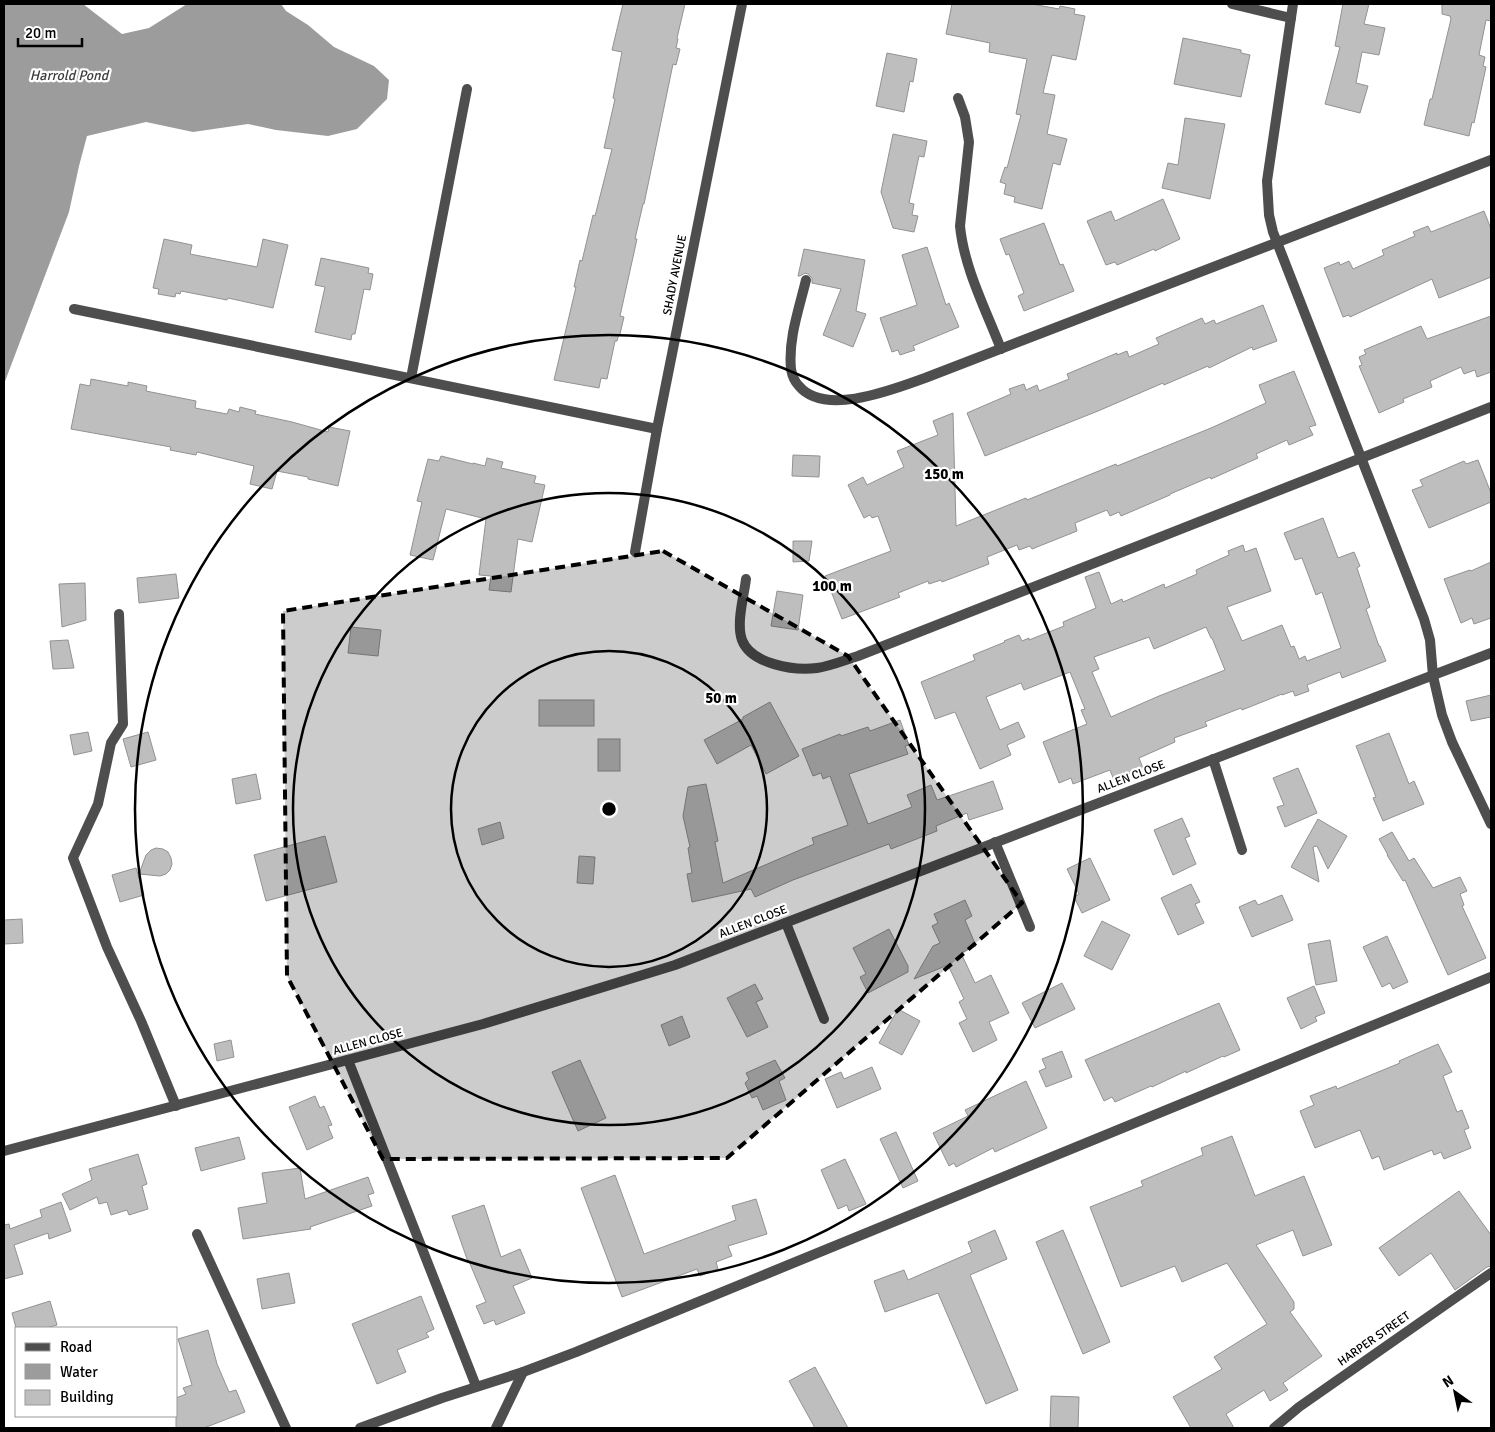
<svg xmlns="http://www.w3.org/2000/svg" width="1495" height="1432" font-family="Signika,sans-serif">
<rect width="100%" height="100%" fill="#fff"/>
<!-- water -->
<path fill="#9c9c9c" d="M4 4H83L122 34 149 28 187 4H281L286 11 308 25 334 47 374 66 389 80 387 99 357 129 328 136 276 130 248 124 193 132 146 122 87 136 79 166 69 212 4 384Z"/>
<!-- building -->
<g fill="#bebebe" stroke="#929292" fill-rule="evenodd">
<path d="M623 4H685L677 38 678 39 676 48 680 49 676 65 673 64 644 204H643L635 239H637L620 316 624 317 620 334H619L617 341H615L607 379 601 378 599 388 554 380 576 287H574L580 260 582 261 593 215 595 216 612 149 604 148 615 99 613 98 622 52 612 50Z"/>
<path d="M952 4H1032L1059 9 1060 6 1075 9 1074 14 1085 16 1076 60 1052 55 1043 93 1055 95 1047 134 1067 139 1060 165 1053 163 1042 209 1014 202 1015 197 1004 194 1006 184 1000 182 1005 167 1007 168 1021 115 1016 114 1027 59 989 52 990 43 946 34Z"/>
<path d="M1343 4H1369L1364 24 1385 28 1379 55 1362 52 1356 83 1368 86 1360 113 1325 104 1340 47 1335 46Z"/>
<path d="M1442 4H1491V21L1486 20 1479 55 1485 57 1483 66 1486 67 1474 123 1472 122 1469 136 1424 125 1430 99H1432L1451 19 1450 16 1442 14Z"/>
<path d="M1183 38 1241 50V53L1250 55 1241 97 1174 84Z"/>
<path d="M887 53 917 59 913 82 910 81 904 112 876 106Z"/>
<path d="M1185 118 1225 124 1210 199 1162 188 1168 163 1178 165Z"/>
<path d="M893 134 927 141 924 157 919 156 909 203 914 204 912 215 918 216 914 232 893 228 881 192Z"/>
<path d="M1163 199 1180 239 1155 251 1154 249 1117 265 1115 262 1106 265 1087 221 1111 211 1115 221Z"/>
<path d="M1484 211 1491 229V277L1439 298 1432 279 1350 317 1349 315 1343 317 1324 268 1339 262 1340 265 1349 261 1353 269 1384 255 1382 250 1415 236 1413 232 1428 226 1431 232Z"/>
<path d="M1044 223 1060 265 1063 264 1074 291 1024 311 1018 296 1024 293 1009 254 1006 255 1000 239Z"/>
<path d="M164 239 192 245 190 254 257 267 263 239 288 245 273 308 228 298 227 300 181 291 180 294 176 293 175 297 158 294 159 289 153 288Z"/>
<path d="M927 247 946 305 949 303 959 327 913 346 915 350 900 355 898 350 892 352 880 318 917 305 902 255Z"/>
<path d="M804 249 865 260 856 311 866 314 853 347 823 335 841 289 812 283V278L808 274 805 273 800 276H798Z"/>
<path d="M321 258 369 268 368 273 373 274 370 290 364 289 355 334H352L351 340 315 332 325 287 315 285Z"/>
<path d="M1263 305 1277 341 1253 350 1252 347 1209 368 1208 366 1164 385 1163 383 1098 411 985 456 967 413 1011 394 1009 389 1024 384 1026 390 1037 385 1039 391 1069 379 1067 374 1117 353V355L1127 351 1129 357 1159 344 1156 338 1202 318 1205 324 1214 320 1216 324Z"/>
<path d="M1491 316V372L1477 377 1475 370 1464 374 1461 367 1430 381 1432 387 1403 399 1404 402 1379 413 1359 366 1362 365 1359 357 1366 354 1364 350 1421 326 1427 339Z"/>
<path d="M1294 371 1316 425 1309 427 1313 435 1289 445 1287 440 1256 454 1258 458 1211 479 1210 477 1170 494V495L1121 516 1119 512 1110 516 1107 510 1075 523 1077 531 1032 549 1030 546 1019 550 1017 545 987 557 989 564 942 582 941 580 929 584 928 581 898 593 900 597 842 619 825 576 891 551 878 516 872 518 870 515 864 518 848 485 863 477 867 485 904 467 897 451 938 435 933 421 953 413 956 526 1026 498 1027 500 1116 464 1117 466 1211 428 1266 403 1259 385Z"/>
<path d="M91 379 128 386V382L147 386 146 391 196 401 195 408 227 414 229 409 239 412 240 407 256 411 255 414 292 422 328 432 329 427 350 431 338 486 308 479V477L277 471 272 489 250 484 254 466 197 452 196 455 170 450 171 447 71 429 80 384 90 386Z"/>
<path d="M793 455 820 456 819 477 792 476Z"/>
<path d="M441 456 473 464V463L485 466 487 458 503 462 501 468 536 476 534 483 545 485 532 542 518 539 511 592 489 590 491 576 479 575 486 519 446 509 433 560 410 555 422 502 417 501 428 459 439 461Z"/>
<path d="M1478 460 1491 493V502L1429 528 1412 490 1423 486 1420 480 1464 461 1466 464Z"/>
<path d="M1323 518 1338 558 1354 552 1360 566 1357 568 1370 607 1366 609 1379 646H1380L1386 661 1342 678 1340 672 1307 685 1309 691 1295 696 1293 691 1282 695V694L1242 710 1241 708 1205 722 1207 726 1174 738 1175 742 1139 758 1143 768 1114 780 1110 770 1073 784 1071 778 1059 783 1043 742 1087 724 1081 710 1085 709 1070 672 1024 690 1021 683 986 697 1000 730 1018 722 1025 737 1007 745 1011 755 980 769 955 712 935 719 921 682 975 660 973 655 1005 642 1004 641 1019 635 1022 641 1029 638V640L1064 626 1063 622 1096 608 1085 577 1099 572 1111 604 1122 599 1123 602 1164 584 1165 588 1197 574 1196 570 1229 555 1228 551 1243 545 1245 552 1256 548 1271 591 1227 607 1242 641 1282 625 1291 647 1294 646 1299 659 1305 656 1307 661 1341 648 1322 592 1316 595 1302 558 1295 560 1284 533ZM1206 627 1211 638H1212L1225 670 1159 696 1111 717 1092 672 1099 669 1094 657 1149 637 1154 649Z"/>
<path d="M793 541H812L809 561 793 562Z"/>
<path d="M1491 562V618L1474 624 1472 618 1461 623 1444 579 1470 570 1471 571Z"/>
<path d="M176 574 179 598 139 603 137 578Z"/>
<path d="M85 583 86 620 62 627 59 584Z"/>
<path d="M777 591 803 595 798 630 771 626Z"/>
<path d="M351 627 381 630 378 656 348 653Z"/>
<path d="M68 640 74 668 53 669 50 641Z"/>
<path d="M1491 695V717L1471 721 1466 701Z"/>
<rect x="539" y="700" width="55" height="26"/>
<path d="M770 702 799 756 766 774 751 745 717 764 704 740 743 719V717Z"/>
<path d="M900 720 909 745 905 746 908 754 849 774 868 824 912 807 907 795 931 785 937 800 993 781 1003 809 969 820 967 813 936 826 937 831 891 849 889 844 793 880 755 897 751 889 692 902 687 874 692 873 688 848 690 847 683 816 688 787 706 784 718 841 715 842 723 883 814 844 812 838 848 825 830 776 823 779 821 773 813 776 802 749 840 734 841 736 868 727 870 731Z"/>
<path d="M88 732 92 751 74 755 70 735Z"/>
<path d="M148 732 156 760 131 767 123 739Z"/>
<path d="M1389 733 1409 784 1414 781 1424 804 1383 821 1373 798 1376 797 1356 746Z"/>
<rect x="598" y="739" width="22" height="32"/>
<path d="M1298 768 1317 813 1285 827 1277 807 1284 805 1273 778Z"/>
<path d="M256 774 261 799 236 804 232 779Z"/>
<path d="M1182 818 1190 836 1185 838 1196 864 1173 875 1154 830Z"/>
<path d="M1318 819 1347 836 1328 869 1317 846 1313 847 1319 882 1291 867Z"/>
<path d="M500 822 504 838 482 845 478 829Z"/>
<path d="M1392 832 1409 861 1414 858 1433 888 1460 877 1467 891 1460 894 1464 905 1462 906 1486 958 1448 975 1405 880 1403 881 1387 855H1388L1379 839Z"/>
<path d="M325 836 337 882 266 901 254 855Z"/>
<path d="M156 848 163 849 168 852 171 858 172 864 170 870 166 874 160 876 139 874 146 855 151 850Z"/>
<path d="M579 856 595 857 593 884 577 883Z"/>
<path d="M1090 858 1110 900 1082 913 1074 897 1079 894 1067 869Z"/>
<path d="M136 868 144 895 120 902 112 875Z"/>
<path d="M1191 884 1200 902 1195 904 1204 923 1178 935 1161 898Z"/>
<path d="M1282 895 1293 920 1252 937 1239 907 1255 900 1258 905Z"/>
<path d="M965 900 972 916 965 920 976 946 961 953 975 983 991 975 1009 1013 989 1022 997 1040 973 1052 959 1023 967 1019 959 1002 964 999 948 965 914 979 933 946 940 943 932 926 938 923 934 914Z"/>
<path d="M22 919 23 943 4 944V920Z"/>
<path d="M1102 921 1130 935 1112 970 1084 956Z"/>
<path d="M889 929 908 966V972L868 993 860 977 866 974 853 948Z"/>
<path d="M1387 936 1408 982 1393 989 1390 983 1382 987 1363 947Z"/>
<path d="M1330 940 1337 981 1316 985 1308 944Z"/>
<path d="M1062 983 1075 1009 1035 1028 1022 1003Z"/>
<path d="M755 984 763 999 756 1002 768 1027 747 1037 727 998Z"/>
<path d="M1314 986 1325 1013 1315 1017 1317 1021 1301 1029 1287 998Z"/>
<path d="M1219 1003 1240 1050 1224 1057 1223 1056 1186 1073V1071L1152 1087 1151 1086 1115 1102 1112 1097 1104 1101 1085 1060Z"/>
<path d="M898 1009 920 1021 902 1055 879 1043Z"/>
<path d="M682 1016 690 1037 669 1046 661 1025Z"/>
<path d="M231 1040 234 1057 217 1061 214 1044Z"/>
<path d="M1438 1044 1452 1072 1443 1076 1457 1112 1462 1110 1469 1128 1464 1130 1471 1148 1444 1159 1441 1152 1434 1155 1432 1150 1384 1170 1379 1156 1372 1159 1360 1130 1315 1148 1300 1111 1314 1105 1310 1096 1336 1086 1337 1089 1400 1063 1399 1061Z"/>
<path d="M1062 1051 1072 1077 1046 1087 1039 1071 1046 1068 1042 1059Z"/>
<path d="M580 1060 606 1118 578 1131 552 1072Z"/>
<path d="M775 1060 785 1078 779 1081 786 1100 763 1110 757 1096 752 1098 745 1083 749 1079 746 1073Z"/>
<path d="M872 1067 881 1089 837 1108 825 1079 841 1072 844 1079Z"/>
<path d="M1026 1081 1047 1128 995 1152 993 1148 956 1167 954 1163 949 1166 933 1133 968 1116 965 1110Z"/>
<path d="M315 1096 320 1108 324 1106 332 1125 328 1126 333 1138 307 1150 289 1107Z"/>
<path d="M896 1132 918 1181 903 1188 880 1139Z"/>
<path d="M1232 1136 1255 1196 1304 1176 1332 1245 1303 1256 1293 1230 1256 1245 1294 1302V1309L1290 1312 1322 1356 1283 1383 1288 1390 1270 1401 1264 1390 1226 1414 1234 1428H1191L1173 1397 1222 1369 1214 1357 1267 1324 1227 1263 1182 1282 1175 1266 1121 1287 1090 1207 1143 1186 1141 1181 1203 1155 1201 1148Z"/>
<path d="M239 1137 245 1159 201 1171 195 1148Z"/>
<path d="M138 1154 147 1184 142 1186 148 1209 129 1215 127 1210 111 1215 107 1202 99 1204 97 1197 70 1210 62 1194 92 1180 89 1169Z"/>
<path d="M845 1159 866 1204 849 1211 847 1205 838 1209 821 1170Z"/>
<path d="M300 1168 305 1199 368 1177 374 1193 368 1195 372 1206 310 1227 311 1229 243 1239 238 1208 267 1203 262 1173Z"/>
<path d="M615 1175 644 1254 736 1220 732 1206 756 1199 767 1234 728 1246 732 1256 716 1262 718 1269 700 1276 697 1269 622 1297 581 1188Z"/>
<path d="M1459 1191 1491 1235V1266L1487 1267 1455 1290 1431 1253 1399 1276 1379 1248Z"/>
<path d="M61 1202 71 1231 49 1239 48 1233 14 1245 23 1274 4 1279V1225L9 1224 10 1229 42 1217 40 1210Z"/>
<path d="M484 1205 501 1257 520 1249 532 1278 513 1286 525 1313 496 1325 494 1320 484 1324 476 1306 486 1302 468 1259H467L452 1216Z"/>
<path d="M995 1230 1007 1259 970 1275 1018 1390 986 1404 938 1293 885 1312 874 1281 904 1270 908 1280 972 1252 968 1242Z"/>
<path d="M1063 1230 1110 1342 1083 1354 1036 1242Z"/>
<path d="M289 1273 295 1303 262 1309 257 1279Z"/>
<path d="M421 1296 434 1329 426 1333 429 1337 397 1350 406 1372 377 1384 352 1324Z"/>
<path d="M50 1301 57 1325 46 1328H16L12 1313Z"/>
<path d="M208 1330 217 1364 229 1392 236 1390 245 1412 204 1428H176V1398L186 1394 183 1388 192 1385 178 1339Z"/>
<path d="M815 1367 848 1428H815L789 1381Z"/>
<path d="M1051 1396 1079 1397 1078 1428H1050Z"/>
</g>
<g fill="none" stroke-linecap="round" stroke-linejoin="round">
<!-- minor -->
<g stroke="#4e4e4e" stroke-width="10">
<path d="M1232 4 1291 18"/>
<path d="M1293 4 1267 181 1269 215 1273 232 1424 619 1430 640 1433 676 1442 715 1452 742 1491 824"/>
<path d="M958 98 965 117 969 142 960 226C964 268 986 310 1001 349"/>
<path d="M806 280C799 309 788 339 791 369 792 375 795 382 799 386 825 417 894 389 925 378L1491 160"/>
<path d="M74 309 657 429"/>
<path d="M411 378 467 89"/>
<path d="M635 552 657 429 742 4"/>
<path d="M746 579C744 596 736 623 742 640 751 664 794 671 817 668 831 666 845 660 858 656L1491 407"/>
<path d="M119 614 123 724 111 743 98 804 73 858 107 947 141 1021 176 1106"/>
<path d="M1213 759 1242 850"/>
<path d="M995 842 1030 927"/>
<path d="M786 923 824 1019"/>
<path d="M348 1060 476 1386"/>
<path d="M4 1151 483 1024 675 965 1491 653"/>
<path d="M197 1234 286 1428"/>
<path d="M360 1428 442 1398 523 1372 576 1352 1491 977"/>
<path d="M496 1428 523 1372"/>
<path d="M1274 1428 1299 1407 1491 1273"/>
</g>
</g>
<!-- marked area -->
<path fill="#000" fill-opacity="0.2" stroke="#000" stroke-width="4" stroke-dasharray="10 6" stroke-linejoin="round" d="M663 551 848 656 1022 903 727 1158 383 1159 287 976 283 611Z"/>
<!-- distance rings -->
<g fill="none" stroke="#000" stroke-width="2.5">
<circle cx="609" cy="809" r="158"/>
<circle cx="609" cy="809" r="316"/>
<circle cx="609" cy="809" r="474"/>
</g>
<g text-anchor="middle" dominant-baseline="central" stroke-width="4.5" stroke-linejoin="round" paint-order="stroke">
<!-- street labels -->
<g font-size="12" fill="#000" stroke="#fff">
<text transform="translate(675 275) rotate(-79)">SHADY AVENUE</text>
<text transform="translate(1131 777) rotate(-21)">ALLEN CLOSE</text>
<text transform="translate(753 922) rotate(-21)">ALLEN CLOSE</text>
<text transform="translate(368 1042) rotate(-15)">ALLEN CLOSE</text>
<text transform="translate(1374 1339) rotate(-35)">HARPER STREET</text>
</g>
<!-- water labels -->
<g font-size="14" font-style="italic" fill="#3d3d3d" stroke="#fff">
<text x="69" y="75">Harrold Pond</text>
</g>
</g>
<circle cx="609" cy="809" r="8" fill="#000" stroke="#fff" stroke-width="2.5"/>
<g font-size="15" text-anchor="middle" font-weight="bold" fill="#000" stroke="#fff" stroke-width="4.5" stroke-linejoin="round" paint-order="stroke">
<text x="944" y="479">150 m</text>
<text x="832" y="591">100 m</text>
<text x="721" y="703">50 m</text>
</g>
<!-- border -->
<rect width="1495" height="1432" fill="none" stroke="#000000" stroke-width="10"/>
<!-- legend -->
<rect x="15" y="1327" width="162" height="90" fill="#ffffff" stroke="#999999"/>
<rect x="25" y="1343" width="25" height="8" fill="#4e4e4e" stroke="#999999"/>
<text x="60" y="1352" font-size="15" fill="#000000">Road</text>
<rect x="25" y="1364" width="25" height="15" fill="#9c9c9c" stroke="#999999"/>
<text x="60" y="1377" font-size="15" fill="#000000">Water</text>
<rect x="25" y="1390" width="25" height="15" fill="#bebebe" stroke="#999999"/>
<text x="60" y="1402" font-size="15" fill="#000000">Building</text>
<!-- north arrow -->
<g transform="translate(1455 1392) rotate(327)" stroke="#ffffff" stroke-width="4" paint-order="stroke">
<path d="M0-4L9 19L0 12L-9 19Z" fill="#000000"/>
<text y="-8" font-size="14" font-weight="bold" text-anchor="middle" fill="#000000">N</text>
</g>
<!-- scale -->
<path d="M18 38v8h64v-8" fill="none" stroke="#000000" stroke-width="2.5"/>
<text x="25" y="38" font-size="15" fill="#000000" stroke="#ffffff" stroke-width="4" paint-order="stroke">20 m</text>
</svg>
